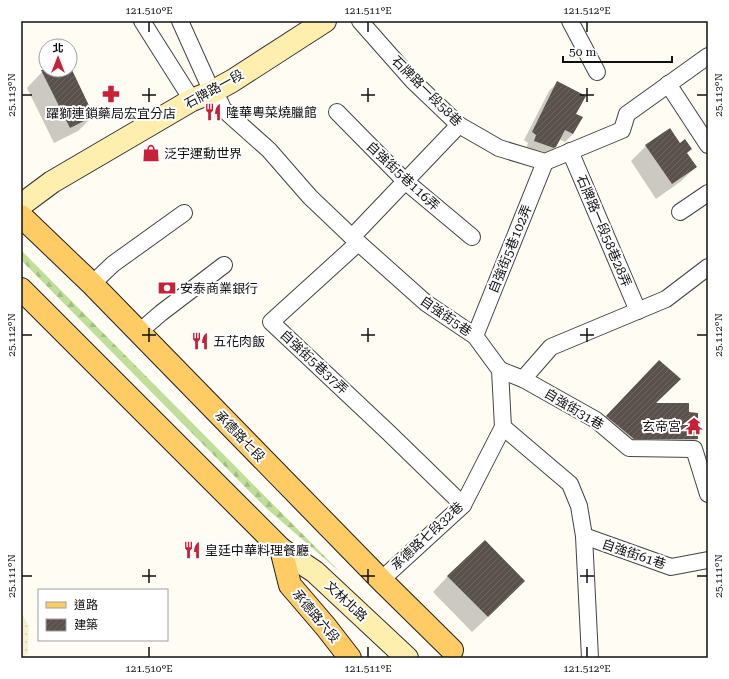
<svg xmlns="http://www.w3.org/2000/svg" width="729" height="679" font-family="'Roboto Serif','Noto Sans TC',serif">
<defs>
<pattern id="farmland-dots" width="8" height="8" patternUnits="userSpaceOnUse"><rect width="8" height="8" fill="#f7f1d2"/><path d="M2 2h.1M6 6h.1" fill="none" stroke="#d3ceb3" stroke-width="1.8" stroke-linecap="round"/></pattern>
<pattern id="forest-firs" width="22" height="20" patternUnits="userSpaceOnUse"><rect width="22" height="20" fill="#bede99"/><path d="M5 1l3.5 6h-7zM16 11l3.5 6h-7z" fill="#a2bd83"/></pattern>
<pattern id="building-hatch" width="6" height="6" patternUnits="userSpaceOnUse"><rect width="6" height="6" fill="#5a504c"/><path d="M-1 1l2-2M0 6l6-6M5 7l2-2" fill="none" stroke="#6d6561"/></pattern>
</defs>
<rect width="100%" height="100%" fill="#fffcf4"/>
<!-- farmland -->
<path fill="url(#farmland-dots)" d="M21 612 29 626 28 653 23 658H21Z"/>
<!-- forest -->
<path fill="url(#forest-firs)" d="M21 250 340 572 266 508 21 260Z"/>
<!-- shadow -->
<g fill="#0003">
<path d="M70 69 93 116 78 131 54 143 27 88 42 72 47 70H70Z"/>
<path d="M557 83 575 114 573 134 565 142 559 139 555 147 547 155 526 149 528 143 524 140 549 91Z"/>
<path d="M646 146 686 154 696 167 680 182 656 199 631 161Z"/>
<path d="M659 361 654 404 688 413 697 439 692 444 628 443 601 421Z"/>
<path d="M448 576 509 597 472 632 433 592Z"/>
</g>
<!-- building -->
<g fill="url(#building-hatch)">
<path d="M41 70H72L94 116 70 128Z"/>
<path d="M557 81 586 96 576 114 583 117 573 134 565 130 556 147 554 148 534 141 536 135 532 132Z"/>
<path d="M670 128 680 143 685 139 692 149 687 153 697 167 672 184 645 145Z"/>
<path d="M659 360 681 379 656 403H689V412L698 413V439H634L606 416Z"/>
<path d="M485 540 525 581 488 617 447 576Z"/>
</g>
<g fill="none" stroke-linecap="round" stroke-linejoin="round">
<!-- street casing -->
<g stroke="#434343" stroke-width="18">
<g id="street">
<path d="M142 21 192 100"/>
<path d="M180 21 212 92 220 102 223 109 269 150 310 197 352 237 426 303 475 336 500 370 503 427 570 484 579 506 584 536 590 658"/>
<path d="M360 21 413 81 459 125 499 148 545 162 622 130 627 114 708 56"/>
<path d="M570 21 597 72"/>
<path d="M668 84 708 145"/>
<path d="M337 112 405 181 472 237"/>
<path d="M570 151 638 311"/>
<path d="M680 212 708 193"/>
<path d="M352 237 459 125"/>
<path d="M358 243 271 322 389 433 463 505"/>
<path d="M92 284 113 264 184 213"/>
<path d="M139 332 161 313 224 265"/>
<path d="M475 336 545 162"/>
<path d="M500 370 523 379 596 420 629 448 694 449 708 494"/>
<path d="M523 379 551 347 666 299 708 267"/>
<path d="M584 536 671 567 708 560"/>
<path d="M381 580 463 505 503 427"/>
</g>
</g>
<!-- secondary casing -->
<g stroke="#323232" stroke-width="24">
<g id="secondary">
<path d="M21 205 52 182 192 100 212 92 232 81 325 21"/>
<path d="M281 549 315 572 407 658"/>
</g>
</g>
<!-- primary casing -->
<g stroke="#212121" stroke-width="24">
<g id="primary">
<path d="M21 216 92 284 381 580 452 650"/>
<path d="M21 289 281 549 290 585 326 627 350 658"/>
</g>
</g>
<!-- street -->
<use href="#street" stroke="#fff" stroke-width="16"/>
<!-- secondary -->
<use href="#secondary" stroke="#ffefaf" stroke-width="22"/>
<!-- primary -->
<use href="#primary" stroke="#fecb65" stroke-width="22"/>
</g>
<!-- ticks -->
<path fill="none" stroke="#101010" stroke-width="1.5" d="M149 22V32M368 22V32M587 22V32M149 88V102M368 88V102M587 88V102M22 95H32M142 95H156M361 95H375M580 95H594M697 95H707M149 328V342M368 328V342M587 328V342M22 335H32M142 335H156M361 335H375M580 335H594M697 335H707M149 569V583M368 569V583M587 569V583M22 576H32M142 576H156M361 576H375M580 576H594M697 576H707M149 647V657M368 647V657M587 647V657"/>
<!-- icons -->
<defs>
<g id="pharmacy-bare" transform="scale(1.38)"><path d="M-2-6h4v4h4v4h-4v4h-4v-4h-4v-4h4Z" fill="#c82137" stroke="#fff" stroke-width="2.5" paint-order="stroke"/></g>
<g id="restaurant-bare" transform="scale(1.38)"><path d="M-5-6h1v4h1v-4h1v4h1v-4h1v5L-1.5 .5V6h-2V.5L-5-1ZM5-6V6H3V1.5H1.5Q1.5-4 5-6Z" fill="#c82137" stroke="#fff" stroke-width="2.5" paint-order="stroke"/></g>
<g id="shop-bare" transform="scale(1.38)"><path d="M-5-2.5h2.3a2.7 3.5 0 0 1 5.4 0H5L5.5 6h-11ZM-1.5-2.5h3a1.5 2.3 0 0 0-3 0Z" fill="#c82137" stroke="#fff" stroke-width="2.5" paint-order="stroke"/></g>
<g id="bank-bare" transform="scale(1.38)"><path d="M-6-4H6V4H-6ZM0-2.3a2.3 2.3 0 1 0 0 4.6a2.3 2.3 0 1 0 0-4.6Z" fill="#c82137" stroke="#fff" stroke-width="2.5" paint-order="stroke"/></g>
<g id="temple-bare" transform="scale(1.38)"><path d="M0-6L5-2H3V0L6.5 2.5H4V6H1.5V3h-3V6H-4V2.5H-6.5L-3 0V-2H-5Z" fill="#c82137" stroke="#fff" stroke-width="2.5" paint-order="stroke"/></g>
</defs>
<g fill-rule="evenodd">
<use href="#pharmacy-bare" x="111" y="94"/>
<use href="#restaurant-bare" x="213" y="112"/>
<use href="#shop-bare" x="151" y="153"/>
<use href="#bank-bare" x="167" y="288"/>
<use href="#restaurant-bare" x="200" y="341"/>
<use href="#temple-bare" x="694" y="426"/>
<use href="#restaurant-bare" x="192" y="550"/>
</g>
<g text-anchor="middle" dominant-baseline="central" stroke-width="4" stroke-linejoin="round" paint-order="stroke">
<!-- street labels -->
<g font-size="13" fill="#101010" stroke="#fff">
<text transform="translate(214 89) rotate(-29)">石牌路一段</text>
<text transform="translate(427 91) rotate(45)">石牌路一段58巷</text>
<text transform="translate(403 176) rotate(43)">自強街5巷116弄</text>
<text transform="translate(604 231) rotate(67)">石牌路一段58巷28弄</text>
<text transform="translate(510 249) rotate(-68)">自強街5巷102弄</text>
<text transform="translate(446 316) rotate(35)">自強街5巷</text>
<text transform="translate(314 362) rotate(43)">自強街5巷37弄</text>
<text transform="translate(574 409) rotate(31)">自強街31巷</text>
<text transform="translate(240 436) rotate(46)">承德路七段</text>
<text transform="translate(427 536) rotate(-43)">承德路七段32巷</text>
<text transform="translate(634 554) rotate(19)">自強街61巷</text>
<text transform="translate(346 601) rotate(43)">文林北路</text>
<text transform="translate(316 616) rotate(50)">承德路六段</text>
</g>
<!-- poi labels -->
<g font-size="13" fill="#101010" stroke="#fff" text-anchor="start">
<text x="226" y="112">隆華粵菜燒臘館</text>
<text x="111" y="113" text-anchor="middle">躍獅連鎖藥局宏宜分店</text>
<text x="164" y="153">泛宇運動世界</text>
<text x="180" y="288">安泰商業銀行</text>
<text x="213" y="341">五花肉飯</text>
<text x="681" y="426" text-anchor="end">玄帝宮</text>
<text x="205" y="550">皇廷中華料理餐廳</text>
</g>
</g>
<!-- border -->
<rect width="729" height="679" fill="none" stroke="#ffffff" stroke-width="44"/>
<!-- legend -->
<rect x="38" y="589" width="130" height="52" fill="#ffffff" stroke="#9f9f9f"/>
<rect x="46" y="602" width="20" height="6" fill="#fecb65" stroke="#9f9f9f"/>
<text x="74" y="609" font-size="12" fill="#101010">道路</text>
<rect x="46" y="619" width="20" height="12" fill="url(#building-hatch)" stroke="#9f9f9f"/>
<text x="74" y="629" font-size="12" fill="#101010">建築</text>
<!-- north arrow -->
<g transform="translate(58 58)"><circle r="19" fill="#ffffff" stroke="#9f9f9f"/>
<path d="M0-3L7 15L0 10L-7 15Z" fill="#c82137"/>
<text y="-6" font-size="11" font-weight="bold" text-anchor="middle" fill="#101010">北</text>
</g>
<!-- scale -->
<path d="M563 56v6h109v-6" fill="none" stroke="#101010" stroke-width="2"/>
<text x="569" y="56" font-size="12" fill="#101010" stroke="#ffffff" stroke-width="3" paint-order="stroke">50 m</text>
<rect x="22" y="22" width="685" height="635" fill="none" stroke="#101010" stroke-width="1.5"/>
<g font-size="10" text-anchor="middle" fill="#101010">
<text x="149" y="14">121.510°E</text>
<text x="368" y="14">121.511°E</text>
<text x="587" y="14">121.512°E</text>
<text transform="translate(11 95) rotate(-90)" y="4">25.113°N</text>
<text transform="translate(718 95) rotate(-90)" y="4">25.113°N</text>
<text transform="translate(11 335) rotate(-90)" y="4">25.112°N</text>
<text transform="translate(718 335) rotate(-90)" y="4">25.112°N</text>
<text transform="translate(11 576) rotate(-90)" y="4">25.111°N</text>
<text transform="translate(718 576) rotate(-90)" y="4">25.111°N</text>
<text x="149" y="672">121.510°E</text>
<text x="368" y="672">121.511°E</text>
<text x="587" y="672">121.512°E</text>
</g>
</svg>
